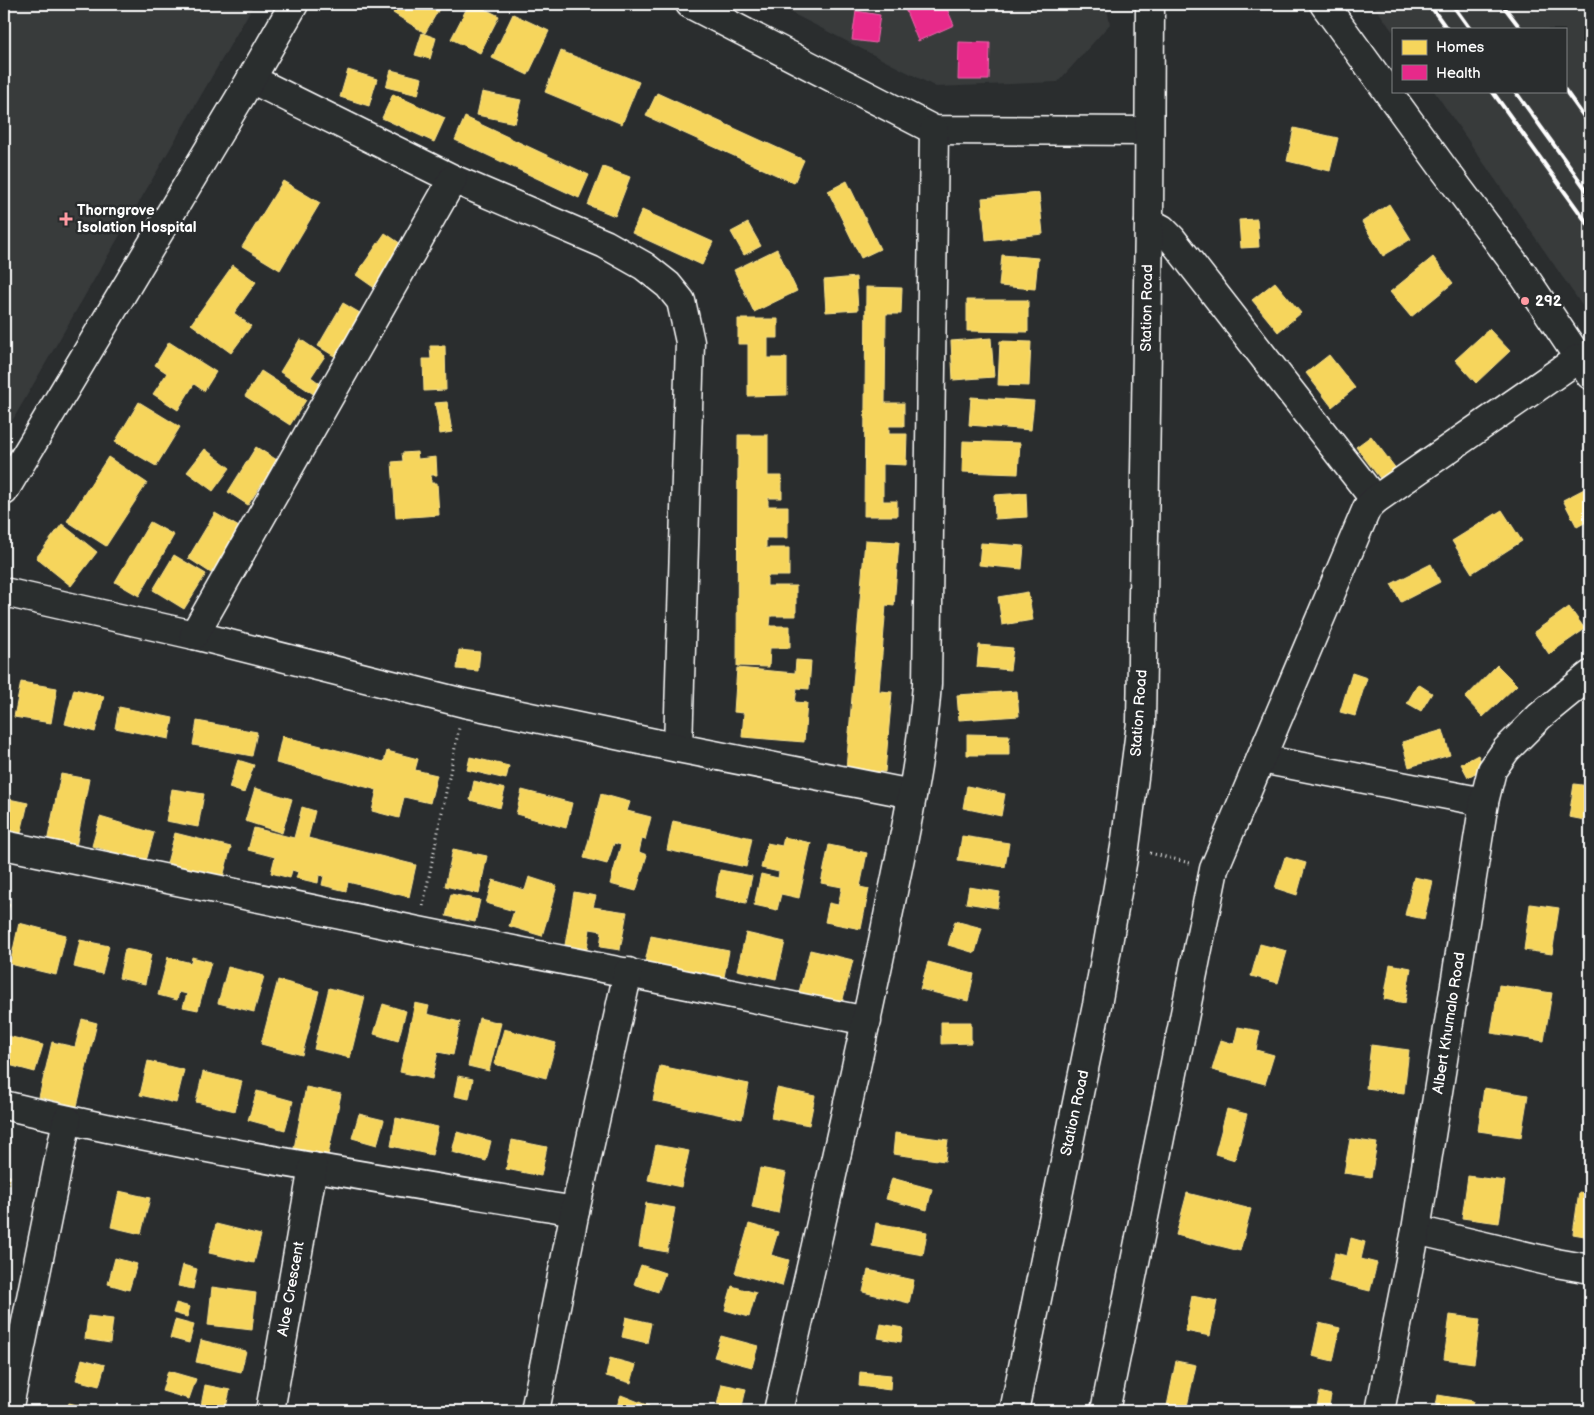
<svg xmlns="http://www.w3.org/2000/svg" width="1594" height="1415" font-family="'Balsamiq Sans',sans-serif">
<rect width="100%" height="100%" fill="#2a2d2e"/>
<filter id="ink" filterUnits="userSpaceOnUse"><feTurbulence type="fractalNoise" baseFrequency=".02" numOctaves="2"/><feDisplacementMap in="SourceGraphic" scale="10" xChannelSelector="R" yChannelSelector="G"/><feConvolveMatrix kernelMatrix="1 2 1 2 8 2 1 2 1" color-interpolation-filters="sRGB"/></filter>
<g filter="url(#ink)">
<!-- built -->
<g fill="#373a3b">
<path d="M4 4H254L4 435Z"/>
<path d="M774 4H1106L1110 24 1058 82 936 87Z"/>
<path d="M1373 4H1590V317L1434 91H1565V29H1393V32Z"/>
</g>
<!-- homes -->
<g fill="#f6d55c" stroke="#f9e28d">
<path d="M399 4H442L425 33 393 13Z"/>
<path d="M469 4H475L499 16 480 53 451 39Z"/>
<path d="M513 14 549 31 528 75 492 58Z"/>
<path d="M422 33 436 38 430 59 415 55Z"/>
<path d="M561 51 639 82 622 124 545 92Z"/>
<path d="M348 70 377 79 369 106 340 97Z"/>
<path d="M391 70 422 78 418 95 386 87Z"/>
<path d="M482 92 521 100 515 123 477 115Z"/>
<path d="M657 93 804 160 794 183 646 116Z"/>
<path d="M393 94 445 118 434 142 382 118Z"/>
<path d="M465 117 589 175 579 198 455 140Z"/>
<path d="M1294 128 1338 138 1330 171 1287 161Z"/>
<path d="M603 167 630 177 615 216 588 205Z"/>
<path d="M283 181 320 203 280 270 242 247Z"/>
<path d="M847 181 880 249 861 258 828 191Z"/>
<path d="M1039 193 1043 234 986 240 982 198Z"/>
<path d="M1389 204 1411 239 1383 256 1362 222Z"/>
<path d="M642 210 713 242 702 265 632 233Z"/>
<path d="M1257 219 1259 247 1241 248 1239 220Z"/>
<path d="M748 223 761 246 744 255 731 232Z"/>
<path d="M385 233 404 246 376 289 356 275Z"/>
<path d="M777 249 797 291 754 312 734 270Z"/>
<path d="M1002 255 1038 258 1035 289 999 286Z"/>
<path d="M1433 257 1453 283 1411 317 1390 292Z"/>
<path d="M233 265 256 282 234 313 251 326 231 353 191 324Z"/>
<path d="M856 277 858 310 826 312 824 280Z"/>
<path d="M1275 282 1301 313 1278 332 1252 300Z"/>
<path d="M866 287 902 288 901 314H886L885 403H904V426H889V434H907L906 465 883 464V501H897V516H864Z"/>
<path d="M967 300H1028V332L967 331Z"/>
<path d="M343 303 365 316 339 359 318 346Z"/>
<path d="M738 319H778V338H768V358H787V395L748 396V344H738Z"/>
<path d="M1489 329 1510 351 1476 383 1455 360Z"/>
<path d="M991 338 994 377 953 380 951 341Z"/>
<path d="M300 339 325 356 311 377 322 385 315 395 280 372Z"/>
<path d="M1000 341 1031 342 1029 386 998 385Z"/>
<path d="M169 342 216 372 204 391 194 384 178 410 153 394 167 373 155 365Z"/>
<path d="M430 346H445L446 390 424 391 423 359H431Z"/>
<path d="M1329 355 1355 388 1332 407 1306 373Z"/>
<path d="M261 371 306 400 290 425 245 396Z"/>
<path d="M971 397 1034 401 1031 430 969 425Z"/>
<path d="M139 402 180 427 156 466 115 442Z"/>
<path d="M447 402 452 432 440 434 435 403Z"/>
<path d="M738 435H768V476H782V498H768V506H788V538H766V548H789V576H767V586H796V616H771L770 626H790V648H770L769 667 737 666Z"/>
<path d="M1371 436 1397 470 1382 481 1356 447Z"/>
<path d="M963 441 1020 443 1018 474 962 472Z"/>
<path d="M256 447 277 460 248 505 228 492Z"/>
<path d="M205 449 230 468 213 491 187 472Z"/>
<path d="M417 452 418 459 436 457 437 475H431V483H437L439 515 396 518 392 462 403 461 402 453Z"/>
<path d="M108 457 147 483 106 546 67 521Z"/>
<path d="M1590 486V520L1577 527 1563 500Z"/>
<path d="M1026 493 1027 517 995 519 994 495Z"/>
<path d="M1502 510 1522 541 1472 573 1452 541Z"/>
<path d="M215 513 239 527 211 573 188 558Z"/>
<path d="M150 522 174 535 139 596 115 582Z"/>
<path d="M62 524 97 552 71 586 36 558Z"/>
<path d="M865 540 899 542 894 606 886 605 879 691 892 692 885 772 846 769Z"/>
<path d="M981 543 1024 546 1022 569 979 565Z"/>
<path d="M174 555 206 574 184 609 153 590Z"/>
<path d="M1431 564 1440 582 1401 602 1391 584Z"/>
<path d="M1028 592 1033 620 1002 625 998 597Z"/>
<path d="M1569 607 1585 629 1549 654 1534 632Z"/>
<path d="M979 645 1013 648 1010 670 977 667Z"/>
<path d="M459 650 480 652 478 671 457 669Z"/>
<path d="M796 660 811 661 809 689 797 688 795 702 807 703 804 742 742 737 744 713 734 712 737 668 795 673Z"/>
<path d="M1497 665 1517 685 1483 717 1465 698Z"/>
<path d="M1352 673 1367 678 1355 716 1340 712Z"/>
<path d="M21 682 57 688 51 723 14 717Z"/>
<path d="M1418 684 1432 693 1421 711 1407 703Z"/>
<path d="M74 689 104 696 95 732 65 724Z"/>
<path d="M1017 691 1019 716 959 720 957 695Z"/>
<path d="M119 707 173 718 169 739 115 728Z"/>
<path d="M197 721 257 732 252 756 193 745Z"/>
<path d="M1443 730 1450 755 1409 767 1402 742Z"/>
<path d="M967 734 1009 735V755H967Z"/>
<path d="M282 736 384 762 387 751 418 759 415 770 437 775 430 803 404 797 399 818 372 811 377 790 276 763Z"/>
<path d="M1478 755 1484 768 1468 777 1461 764Z"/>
<path d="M470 757 509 766 506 779 467 770Z"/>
<path d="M238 760 254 765 244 793 229 788Z"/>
<path d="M61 774 89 779 76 847 47 842Z"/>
<path d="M474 781 505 789 500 808 470 800Z"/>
<path d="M1574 784 1590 786V821L1569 817Z"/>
<path d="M967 786 1005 794 1001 816 963 808Z"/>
<path d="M255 788 292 799 282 833 245 821Z"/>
<path d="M172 789 204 794 198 827 166 821Z"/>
<path d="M522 790 572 803 566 828 516 814Z"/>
<path d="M601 794 630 802 627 811 651 817 645 840 642 839 639 852 647 855 636 891 610 884 621 845 614 843 607 864 584 858Z"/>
<path d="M4 798 28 803 20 837 4 834Z"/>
<path d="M302 807 315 811 308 838 416 865 409 897 348 882 346 891 322 885 324 876 319 875 318 883 296 878 298 872 292 870 290 878 271 873 275 857 248 850 254 828 294 838Z"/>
<path d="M100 817 154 833 146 861 92 846Z"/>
<path d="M673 821 752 838 746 867 667 850Z"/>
<path d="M175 833 231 847 223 877 167 863Z"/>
<path d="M962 836 1009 843 1005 867 958 860Z"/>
<path d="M784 837 811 843 799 898 781 894 777 910 754 905 761 874 778 878 779 872 761 868 767 843 782 846Z"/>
<path d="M829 845 867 853 860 887 869 889 861 929 825 922 829 903 838 905 842 887 821 883Z"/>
<path d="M453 849 487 856 479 894 445 886Z"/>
<path d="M1285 857 1306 863 1297 895 1275 888Z"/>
<path d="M720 870 752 876 746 903 715 897Z"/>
<path d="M529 877 557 886 542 936 509 926 514 911 486 903 493 880 525 890Z"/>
<path d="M1414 877 1433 881 1424 919 1405 915Z"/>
<path d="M969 887 1000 892 997 908 966 903Z"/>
<path d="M574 892 596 896 593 907 627 912 620 950 600 947 602 931 590 929 587 949 565 945Z"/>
<path d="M451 894 480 900 475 922 446 916Z"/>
<path d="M4 903 10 904 6 916 4 915Z"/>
<path d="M1530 904 1559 908 1552 954 1524 950Z"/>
<path d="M955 921 982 928 975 953 948 945Z"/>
<path d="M4 923 9 924 4 944Z"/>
<path d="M19 923 66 935 56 975 10 964Z"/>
<path d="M746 933 785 942 776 979 737 970Z"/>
<path d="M651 936 729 951 724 977 645 962Z"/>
<path d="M80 940 109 946 102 974 74 967Z"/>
<path d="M1260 944 1287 951 1278 983 1251 976Z"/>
<path d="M125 949 151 954 145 984 119 978Z"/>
<path d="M810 950 853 960 842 1003 799 992Z"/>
<path d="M168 957 191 963 192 957 211 962 198 1010 183 1007 187 994 179 992 177 1000 158 995Z"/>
<path d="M928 962 974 974 968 1001 920 989Z"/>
<path d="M1390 964 1411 968 1405 1003 1384 999Z"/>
<path d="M228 967 264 976 254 1012 218 1003Z"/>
<path d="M278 980 319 991 302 1055 261 1044Z"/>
<path d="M1499 985 1552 993 1544 1041 1491 1033Z"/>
<path d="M329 988 365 997 350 1058 314 1049Z"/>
<path d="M415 1003 429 1006 427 1014 460 1022 453 1055 438 1052 432 1079 400 1072Z"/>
<path d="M383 1004 406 1011 398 1041 374 1034Z"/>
<path d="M479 1018 501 1023 489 1071 468 1066Z"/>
<path d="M82 1019 97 1023 77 1106 39 1097 52 1042 75 1047Z"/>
<path d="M941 1022H971V1043L941 1044Z"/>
<path d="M1238 1027 1260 1031 1256 1050 1274 1055 1265 1084 1212 1070 1221 1040 1234 1044Z"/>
<path d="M504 1029 556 1043 546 1078 494 1064Z"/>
<path d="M4 1035 43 1045 35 1072 5 1064 4 1067Z"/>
<path d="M1371 1045 1409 1050 1404 1093 1366 1088Z"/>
<path d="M148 1061 184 1070 176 1103 140 1095Z"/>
<path d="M660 1066 749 1084 742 1119 653 1101Z"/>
<path d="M203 1072 242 1081 235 1111 196 1102Z"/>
<path d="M458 1076 473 1079 469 1099 454 1096Z"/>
<path d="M306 1087 341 1094 328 1155 294 1148Z"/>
<path d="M777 1088 815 1096 809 1125 771 1118Z"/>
<path d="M1484 1088 1528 1095 1521 1137 1478 1131Z"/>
<path d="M257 1091 293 1101 285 1130 248 1120Z"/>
<path d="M1227 1109 1247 1114 1235 1160 1215 1154Z"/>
<path d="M359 1114 384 1120 377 1145 352 1138Z"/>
<path d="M396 1118 438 1127 432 1155 391 1146Z"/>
<path d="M457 1132 491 1141 486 1161 452 1152Z"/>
<path d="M895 1133 948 1140 945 1161 893 1154Z"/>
<path d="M1350 1139 1377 1143 1371 1177 1344 1173Z"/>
<path d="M512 1140 547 1147 541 1176 506 1169Z"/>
<path d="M656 1145 689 1151 681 1187 648 1180Z"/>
<path d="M1590 1152V1175H1587Z"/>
<path d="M760 1168 786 1173 778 1213 752 1207Z"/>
<path d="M4 1174 10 1176 4 1202Z"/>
<path d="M1468 1176 1505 1181 1499 1223 1462 1218Z"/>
<path d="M892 1178 932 1189 927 1210 886 1199Z"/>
<path d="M119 1191 150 1198 141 1234 111 1227Z"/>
<path d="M1579 1192 1590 1194V1237L1573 1234Z"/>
<path d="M1187 1193 1251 1209 1240 1251 1176 1235Z"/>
<path d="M646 1203 675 1208 667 1252 639 1247Z"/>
<path d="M876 1223 927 1232 923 1255 872 1246Z"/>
<path d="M216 1224 261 1235 254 1263 209 1253Z"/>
<path d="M749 1224 778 1232 771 1255 789 1260 782 1286 735 1273Z"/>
<path d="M1351 1238 1365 1242 1361 1259 1377 1263 1370 1291 1329 1281 1335 1253 1347 1256Z"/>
<path d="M115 1258 137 1264 129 1290 108 1284Z"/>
<path d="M183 1265 197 1269 193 1289 178 1286Z"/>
<path d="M641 1265 665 1273 658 1292 634 1284Z"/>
<path d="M868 1270 914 1280 909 1303 863 1292Z"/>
<path d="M732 1286 756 1293 749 1317 725 1310Z"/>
<path d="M212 1287 256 1293 252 1330 208 1325Z"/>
<path d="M1192 1296 1217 1301 1210 1336 1185 1331Z"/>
<path d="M176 1303 190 1307 187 1317 173 1313Z"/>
<path d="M1450 1315 1480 1319 1474 1363 1444 1359Z"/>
<path d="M88 1316 113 1319 110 1343 85 1339Z"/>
<path d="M626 1317 651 1323 647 1343 622 1337Z"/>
<path d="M175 1320 194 1325 189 1343 170 1338Z"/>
<path d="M1319 1323 1340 1328 1333 1361 1312 1356Z"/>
<path d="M881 1324 903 1328 901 1342 878 1338Z"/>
<path d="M721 1336 758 1346 752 1367 714 1357Z"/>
<path d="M201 1340 246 1351 241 1372 196 1362Z"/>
<path d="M610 1358 636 1365 631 1383 606 1376Z"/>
<path d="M82 1359 105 1365 99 1386 76 1380Z"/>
<path d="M1176 1361 1196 1365 1186 1411H1166Z"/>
<path d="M168 1371 196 1379 189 1399 162 1391Z"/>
<path d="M860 1372 891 1375 890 1390 859 1386Z"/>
<path d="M722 1384 746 1389 741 1411 717 1405Z"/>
<path d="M205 1385 230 1390 225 1411H200Z"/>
<path d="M1320 1392 1331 1395 1328 1411H1316Z"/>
<path d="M621 1395 649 1406 647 1411H615Z"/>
<path d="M1438 1395 1473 1401 1471 1411H1435Z"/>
<path d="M69 1403 102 1411H66Z"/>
</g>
<!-- health -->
<g fill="#e7298a" stroke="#ee69ad">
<path d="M903 4H945L954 25 918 41Z"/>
<path d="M856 11 880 15 876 43 852 40Z"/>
<path d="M959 42 990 43 989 80H958Z"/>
</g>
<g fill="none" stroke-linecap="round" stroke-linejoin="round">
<!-- minor casing -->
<g stroke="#fff" stroke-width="31">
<g id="minor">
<path d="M690 4 934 130 1149 131"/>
<path d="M1324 4 1444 169 1524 276 1590 375"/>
<path d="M251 79 453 179 605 244 644 266 668 285 681 301 690 342 678 748"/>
<path d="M1149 222 1162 229 1172 239 1375 500"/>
<path d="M4 491 251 79 294 4"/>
<path d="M4 592 194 635 464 703 678 748 912 794"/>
<path d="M194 635 453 179"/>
<path d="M1261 759 1484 802"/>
<path d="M4 845 418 931 867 1021"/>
<path d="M4 1105C192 1150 384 1179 575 1211"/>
<path d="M1416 1230 1556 1263 1590 1269"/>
<path d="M8 1411 67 1120"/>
<path d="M270 1411 313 1167"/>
<path d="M535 1411 575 1211 628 972"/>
<path d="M778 1411C815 1250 853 1088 886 926 902 846 921 766 927 684L934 130"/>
<path d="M1014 1411 1097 1005 1125 847 1141 723 1149 222 1150 4"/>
<path d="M1105 1411 1214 869 1367 508 1375 500 1579 358"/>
<path d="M1380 1411 1416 1230 1484 802 1492 770 1506 750 1540 716 1590 675"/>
</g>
</g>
<!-- path -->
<g stroke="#fff" stroke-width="3" stroke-dasharray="1 4" stroke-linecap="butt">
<path d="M1150 853 1190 863"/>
<path d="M423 906 459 728"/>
</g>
<!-- minor -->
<use href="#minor" stroke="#2a2d2e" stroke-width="28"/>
<!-- rail -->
<g stroke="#fff" stroke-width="4">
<path d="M1429 4 1447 29"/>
<path d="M1452 4 1470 29"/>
<path d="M1502 4 1521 29"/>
<path d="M1565 90 1590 125"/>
<path d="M1492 91 1590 227"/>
<path d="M1515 91 1590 195"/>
</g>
</g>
</g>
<!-- markers -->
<g fill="#ff9aa2" stroke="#2a2d2e" stroke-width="2">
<path d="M63.5 211.5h5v5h5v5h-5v5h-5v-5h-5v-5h5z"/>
<circle cx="1525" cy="301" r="5"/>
</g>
<g text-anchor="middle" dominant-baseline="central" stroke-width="5" stroke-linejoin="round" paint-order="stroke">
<!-- poi labels -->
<g font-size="15" font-weight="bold" fill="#fff" stroke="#2a2d2e" text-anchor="start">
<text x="77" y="210">Thorngrove<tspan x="77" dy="17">Isolation Hospital</tspan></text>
<text x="1535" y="301">292</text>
</g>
<!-- street labels -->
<g font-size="15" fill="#fff" stroke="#2a2d2e">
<text transform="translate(1147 308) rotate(-89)">Station Road</text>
<text transform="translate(1139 713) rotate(-86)">Station Road</text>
<text transform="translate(1449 1023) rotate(-81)">Albert Khumalo Road</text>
<text transform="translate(1075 1113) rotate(-78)">Station Road</text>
<text transform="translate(291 1289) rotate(-80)">Aloe Crescent</text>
</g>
</g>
<!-- margin -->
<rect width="1594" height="1415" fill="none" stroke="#2a2d2e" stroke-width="20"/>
<rect x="10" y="10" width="1574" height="1395" fill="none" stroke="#fff" stroke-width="2" filter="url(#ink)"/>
<!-- legend -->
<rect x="1392" y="28" width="175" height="65" fill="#2a2d2e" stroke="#7f8182"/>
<rect x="1402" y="40" width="25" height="15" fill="#f6d55c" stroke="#7f8182"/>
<text x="1436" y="52" font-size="15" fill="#ffffff">Homes</text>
<rect x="1402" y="65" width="25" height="15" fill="#e7298a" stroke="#7f8182"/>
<text x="1436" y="78" font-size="15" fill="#ffffff">Health</text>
</svg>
